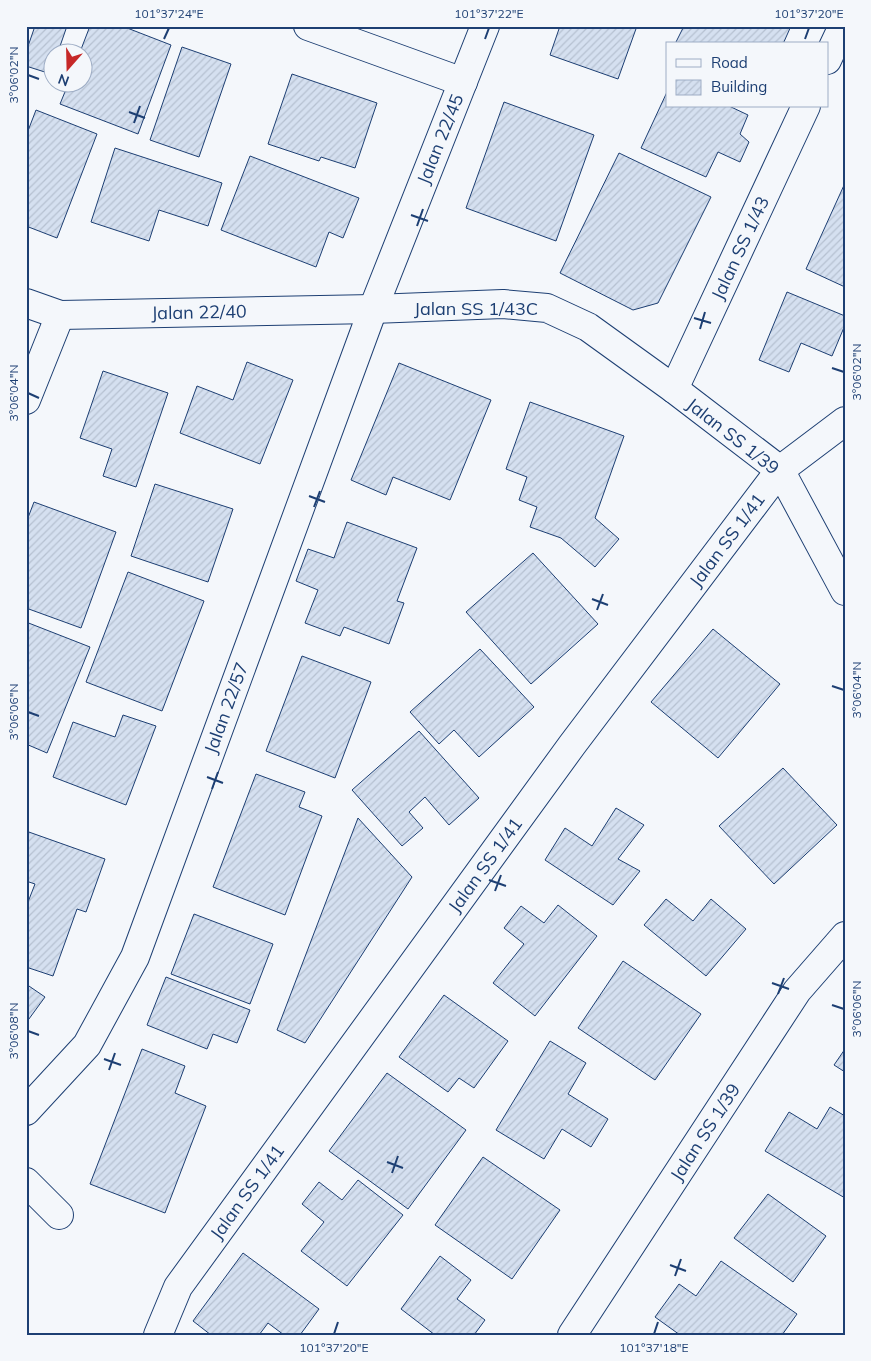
<svg xmlns="http://www.w3.org/2000/svg" width="871" height="1361" font-family="Mulish,sans-serif">
<defs>
<pattern id="building-hatch" width="6" height="6" patternUnits="userSpaceOnUse" patternTransform="scale(1.25)"><rect width="6" height="6" fill="#d5e0f0"/><path d="M-1 1l2-2M0 6l6-6M5 7l2-2" fill="none" stroke="#b6c1d1"/></pattern>
</defs>
<rect width="100%" height="100%" fill="#f4f7fb"/>
<!-- building -->
<g fill="url(#building-hatch)" stroke="#1d3f73">
<path d="M35 26H67L58 52H52V69L51 74 26 66V52Z"/>
<path d="M90 26H122L171 45 138 134 60 104 69 82H82V52H80Z"/>
<path d="M560 26H637L618 79 550 55Z"/>
<path d="M684 26H791L783 44H675Z"/>
<path d="M182 47 231 64 199 157 150 140Z"/>
<path d="M292 74 377 103 355 168 321 157 319 161 268 144Z"/>
<path d="M667 92V106H729L748 115 740 134 749 142 740 162 718 152 706 177 641 148Z"/>
<path d="M504 102 594 135 556 241 466 208Z"/>
<path d="M36 110 97 134 57 238 26 226V136Z"/>
<path d="M115 148 222 183 208 226 159 210 149 241 91 222Z"/>
<path d="M619 153 711 197 658 303 633 310 560 273Z"/>
<path d="M250 156 359 198 343 238 329 232 316 267 221 230Z"/>
<path d="M845 183V287L806 269Z"/>
<path d="M787 292 845 316V325L832 356 801 343 789 372 759 360Z"/>
<path d="M247 362 293 380 260 464 180 433 197 386 233 400Z"/>
<path d="M399 363 491 400 450 500 393 477 386 495 351 480Z"/>
<path d="M103 371 168 393 136 487 103 476 112 449 80 438Z"/>
<path d="M530 402 624 436 595 518 619 539 595 567 561 538 530 527 537 507 519 500 527 477 506 469Z"/>
<path d="M155 484 233 509 208 582 131 556Z"/>
<path d="M34 502 116 532 81 628 26 608V523Z"/>
<path d="M347 522 417 548 397 601 404 603 389 644 344 627 340 636 305 623 318 590 296 581 308 549 334 558Z"/>
<path d="M533 553 598 624 531 684 466 612Z"/>
<path d="M128 572 204 601 162 711 86 682Z"/>
<path d="M26 622 90 647 47 753 26 744Z"/>
<path d="M713 629 780 684 718 758 651 702Z"/>
<path d="M480 649 534 707 479 757 454 730 439 744 410 712Z"/>
<path d="M302 656 371 682 335 778 266 751Z"/>
<path d="M123 715 156 726 126 805 53 777 73 722 115 737Z"/>
<path d="M419 731 479 798 449 825 425 797 409 812 423 828 402 846 352 790Z"/>
<path d="M783 768 837 825 774 884 719 826Z"/>
<path d="M256 774 305 792 299 807 322 816 285 915 213 887Z"/>
<path d="M616 808 644 825 618 859 640 871 613 905 545 860 565 828 592 846Z"/>
<path d="M358 818 412 877 305 1043 277 1030Z"/>
<path d="M26 831 105 859 86 912 77 909 53 976 26 967V902H28L35 884 26 881Z"/>
<path d="M666 899 693 921 711 899 746 929 706 976 644 925Z"/>
<path d="M558 905 597 936 535 1016 493 983 524 944 504 928 521 906 544 923Z"/>
<path d="M194 914 273 944 250 1004 171 974Z"/>
<path d="M623 961 701 1014 655 1080 578 1028Z"/>
<path d="M166 977 250 1010 237 1043 213 1034 207 1049 147 1025Z"/>
<path d="M26 984 45 997 26 1023Z"/>
<path d="M444 995 508 1041 474 1088 459 1078 448 1092 399 1057Z"/>
<path d="M550 1041 586 1063 568 1094 608 1119 591 1147 562 1129 544 1159 496 1130Z"/>
<path d="M142 1049 185 1066 175 1093 206 1106 165 1213 90 1184Z"/>
<path d="M845 1049V1072L834 1065Z"/>
<path d="M387 1073 466 1130 408 1209 329 1151Z"/>
<path d="M830 1107 845 1116V1198L765 1151 789 1112 817 1129Z"/>
<path d="M483 1157 560 1210 512 1279 435 1225Z"/>
<path d="M358 1180 403 1215 347 1286 301 1251 324 1222 302 1204 319 1182 342 1200Z"/>
<path d="M768 1194 826 1236 793 1282 734 1238Z"/>
<path d="M243 1253 319 1309 300 1335H284L268 1323 259 1335H211L193 1321Z"/>
<path d="M440 1256 471 1280 457 1299 485 1320 474 1335H435L401 1309Z"/>
<path d="M721 1261 797 1314 782 1335H680L655 1317 679 1284 696 1296Z"/>
</g>
<g fill="none" stroke-linecap="round" stroke-linejoin="round">
<!-- minor casing -->
<g stroke="#1d3f73" stroke-width="30">
<g id="minor">
<path d="M308 26 463 82"/>
<path d="M827 60 843 26"/>
<path d="M26 303 60 315 373 309 503 304 547 308 588 327 674 389 780 470 845 591"/>
<path d="M674 389 806 106"/>
<path d="M26 400 60 315"/>
<path d="M26 1111 87 1045 135 957 373 309 485 26"/>
<path d="M26 1182 59 1215"/>
<path d="M158 1335 178 1287 572 745 780 470 845 421"/>
<path d="M572 1335 797 991 845 936"/>
</g>
</g>
<!-- minor -->
<use href="#minor" stroke="#f4f7fb" stroke-width="28"/>
</g>
<!-- ticks -->
<path fill="none" stroke="#1d3f73" stroke-width="2" d="M164 39 169 28M485 39 489 28M805 39 809 28M28 75 39 79M129 112 145 118M134 123 140 106M411 215 428 221M417 226 423 209M694 318 711 323M700 329 705 312M832 368 844 372M28 393 39 398M309 496 325 502M314 507 320 491M592 599 608 605M597 610 603 594M832 686 844 690M28 712 39 716M207 777 223 783M212 789 218 772M489 880 506 886M495 891 501 875M772 983 789 989M778 994 784 978M832 1005 844 1009M28 1031 39 1035M104 1059 121 1065M109 1070 115 1053M387 1162 403 1168M392 1173 398 1156M670 1265 686 1271M675 1276 681 1259M334 1334 338 1322M654 1334 658 1322"/>
<g text-anchor="middle" dominant-baseline="central" stroke-width="4" stroke-linejoin="round" paint-order="stroke">
<!-- street labels -->
<g font-size="18" fill="#1d3f73" stroke="#f4f7fb">
<text transform="translate(440 139) rotate(-68)">Jalan 22/45</text>
<text transform="translate(740 248) rotate(-65)">Jalan SS 1/43</text>
<text x="476" y="308">Jalan SS 1/43C</text>
<text transform="translate(199 312) rotate(-1)">Jalan 22/40</text>
<text transform="translate(733 436) rotate(38)">Jalan SS 1/39</text>
<text transform="translate(727 540) rotate(-53)">Jalan SS 1/41</text>
<text transform="translate(226 708) rotate(-70)">Jalan 22/57</text>
<text transform="translate(485 865) rotate(-54)">Jalan SS 1/41</text>
<text transform="translate(705 1132) rotate(-57)">Jalan SS 1/39</text>
<text transform="translate(247 1192) rotate(-54)">Jalan SS 1/41</text>
</g>
</g>
<!-- border -->
<rect width="871" height="1361" fill="none" stroke="#f4f7fb" stroke-width="55"/>
<!-- legend -->
<rect x="666" y="42" width="162" height="65" fill="#f4f7fb" stroke="#9eadc5"/>
<rect x="676" y="59" width="25" height="8" fill="#f4f7fb" stroke="#9eadc5"/>
<text x="711" y="68" font-size="15" fill="#1d3f73">Road</text>
<rect x="676" y="80" width="25" height="15" fill="url(#building-hatch)" stroke="#9eadc5"/>
<text x="711" y="92" font-size="15" fill="#1d3f73">Building</text>
<!-- north arrow -->
<g transform="translate(68 68) rotate(200)"><circle r="24" fill="#f4f7fb" stroke="#9eadc5"/>
<path d="M0-4L9 19L0 12L-9 19Z" fill="#c62828"/>
<text y="-8" font-size="14" font-weight="bold" text-anchor="middle" fill="#1d3f73">N</text>
</g>
<rect x="28" y="28" width="816" height="1306" fill="none" stroke="#1d3f73" stroke-width="2"/>
<g font-size="12" text-anchor="middle" fill="#1d3f73">
<text x="169" y="18">101°37'24"E</text>
<text x="489" y="18">101°37'22"E</text>
<text x="809" y="18">101°37'20"E</text>
<text transform="translate(14 75) rotate(-90)" y="4">3°06'02"N</text>
<text transform="translate(857 372) rotate(-90)" y="4">3°06'02"N</text>
<text transform="translate(14 393) rotate(-90)" y="4">3°06'04"N</text>
<text transform="translate(857 690) rotate(-90)" y="4">3°06'04"N</text>
<text transform="translate(14 712) rotate(-90)" y="4">3°06'06"N</text>
<text transform="translate(857 1009) rotate(-90)" y="4">3°06'06"N</text>
<text transform="translate(14 1031) rotate(-90)" y="4">3°06'08"N</text>
<text x="334" y="1352">101°37'20"E</text>
<text x="654" y="1352">101°37'18"E</text>
</g>
</svg>
